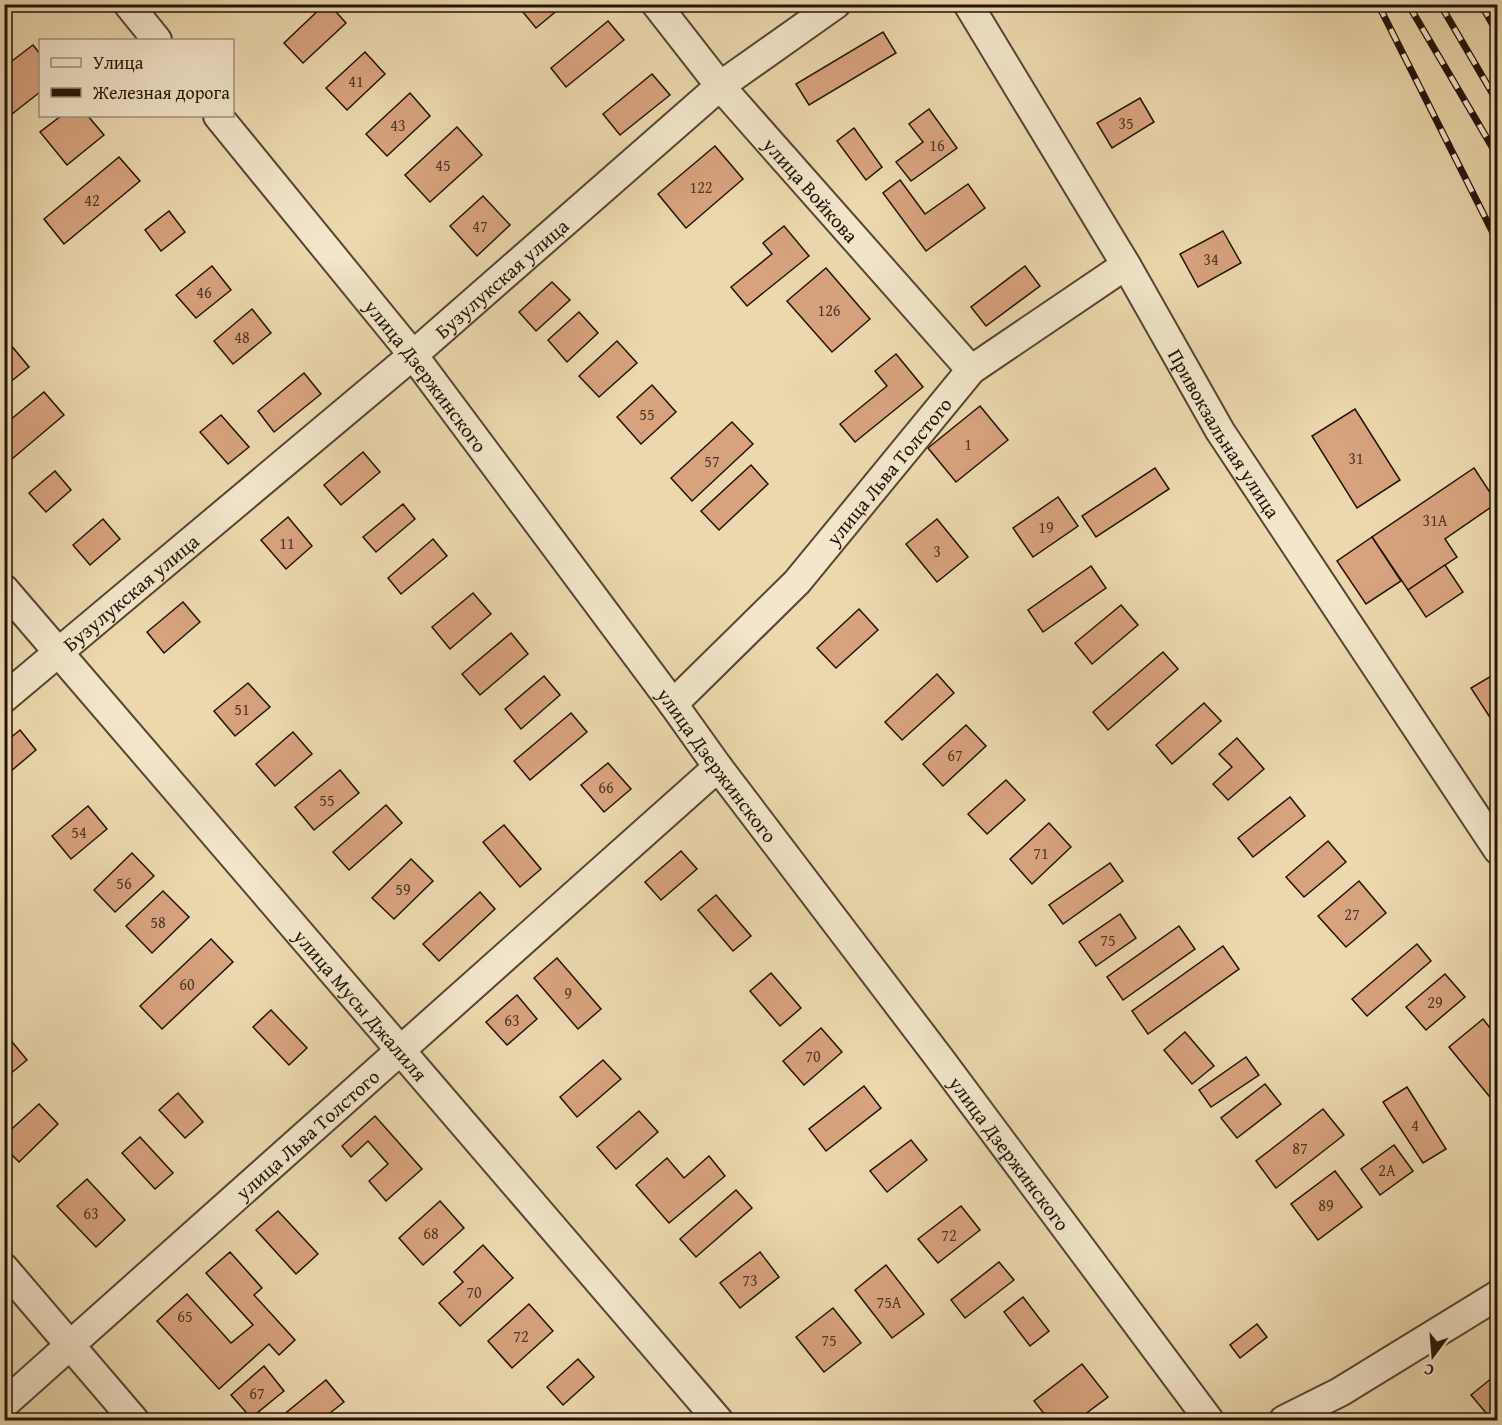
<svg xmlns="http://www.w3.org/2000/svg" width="1502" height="1425" font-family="'Gentium Book Plus',serif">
<rect width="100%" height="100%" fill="#ecd8af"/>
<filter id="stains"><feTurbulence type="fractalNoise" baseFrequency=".00333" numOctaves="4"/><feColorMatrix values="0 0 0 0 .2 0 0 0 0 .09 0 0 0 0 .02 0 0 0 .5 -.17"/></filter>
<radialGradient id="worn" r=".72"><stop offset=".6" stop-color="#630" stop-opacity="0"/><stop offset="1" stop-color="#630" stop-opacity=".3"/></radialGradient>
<!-- building -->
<g fill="#d8a27e" stroke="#211507" stroke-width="1.5">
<path d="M325 4H329L346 23 303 63 284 43Z"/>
<path d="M520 4H565L536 28 518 6Z"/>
<path d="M608 21 624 40 566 87 551 68Z"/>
<path d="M883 32 896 53 809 105 796 84Z"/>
<path d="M33 45 40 54V92L12 114 4 105V67Z"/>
<path d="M365 52 385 74 347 110 326 88Z"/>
<path d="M652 74 670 95 620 135 603 114Z"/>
<path d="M410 93 430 116 387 156 366 134Z"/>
<path d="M1140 98 1154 122 1112 148 1097 123Z"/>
<path d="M929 109 957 148 911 181 896 162 923 142 909 124Z"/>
<path d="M61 116H88L104 135 67 165 40 132Z"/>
<path d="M457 127 482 155 430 202 405 175Z"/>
<path d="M854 128 882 167 866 180 837 141Z"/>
<path d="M715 146 743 179 686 228 658 194Z"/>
<path d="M119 157 140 181 64 244 44 219Z"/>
<path d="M900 180 925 214 968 184 985 208 926 251 883 193Z"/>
<path d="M483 196 510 225 477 256 450 226Z"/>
<path d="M169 211 185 232 161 251 145 230Z"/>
<path d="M784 226 809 256 747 306 731 287 772 254 763 243Z"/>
<path d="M1223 231 1241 263 1198 287 1180 254Z"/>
<path d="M212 266 231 290 196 318 176 295Z"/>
<path d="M1025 266 1040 286 986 326 971 307Z"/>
<path d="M826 268 870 319 832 352 787 301Z"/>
<path d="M552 282 570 300 536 331 519 312Z"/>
<path d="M252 309 271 333 233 364 214 341Z"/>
<path d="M579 312 598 333 567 362 548 340Z"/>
<path d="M617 341 637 363 599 397 579 376Z"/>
<path d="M10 344 29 367 4 387V349Z"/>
<path d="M896 354 923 387 855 442 840 424 887 386 875 371Z"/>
<path d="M304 373 321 394 274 432 258 411Z"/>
<path d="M652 385 676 412 641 444 617 417Z"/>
<path d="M44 392 64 415 6 464 4 425Z"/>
<path d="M980 406 1008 440 956 482 928 448Z"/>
<path d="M1355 409 1400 480 1357 508 1312 436Z"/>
<path d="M221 415 249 447 228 464 200 432Z"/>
<path d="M732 422 753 444 692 501 671 478Z"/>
<path d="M363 452 380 472 341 505 324 485Z"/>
<path d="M751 465 768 484 719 530 701 511Z"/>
<path d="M1155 468 1169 489 1096 537 1082 516Z"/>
<path d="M1474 468 1497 503 1445 539 1457 557 1408 590 1372 537Z"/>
<path d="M55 471 71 490 46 512 29 493Z"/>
<path d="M1058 497 1078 526 1033 557 1013 528Z"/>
<path d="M403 504 415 519 376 552 363 537Z"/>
<path d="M288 517 312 546 286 569 261 540Z"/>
<path d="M103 519 120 539 90 565 73 545Z"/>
<path d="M937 519 968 557 937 582 906 544Z"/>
<path d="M1372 537 1401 581 1366 604 1337 561Z"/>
<path d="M433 539 447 556 401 594 388 578Z"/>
<path d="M1445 565 1463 592 1426 617 1408 590Z"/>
<path d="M1091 566 1106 588 1043 632 1028 610Z"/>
<path d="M473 593 491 614 450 649 432 627Z"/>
<path d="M183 602 200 622 164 653 147 632Z"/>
<path d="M1121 605 1138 625 1092 664 1075 643Z"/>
<path d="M859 609 878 630 836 668 817 648Z"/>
<path d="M511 633 528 654 480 695 462 674Z"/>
<path d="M1163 652 1178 669 1108 730 1093 712Z"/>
<path d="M1498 672V730L1471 688Z"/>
<path d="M937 674 954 693 902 740 885 722Z"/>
<path d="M544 676 560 695 521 729 505 709Z"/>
<path d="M248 683 270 707 235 736 214 711Z"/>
<path d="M1204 703 1221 721 1172 764 1156 745Z"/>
<path d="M571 713 587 732 530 780 514 761Z"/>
<path d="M966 725 986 746 943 786 923 764Z"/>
<path d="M20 730 36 750 4 777V743Z"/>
<path d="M293 732 312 754 275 786 256 764Z"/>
<path d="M1237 738 1264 769 1228 800 1213 784 1232 767 1219 754Z"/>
<path d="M608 763 631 789 604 812 581 785Z"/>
<path d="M340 770 359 793 314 830 295 807Z"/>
<path d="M1006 780 1025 800 987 834 968 814Z"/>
<path d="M1290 797 1305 816 1253 857 1238 838Z"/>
<path d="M386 805 402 823 349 870 333 852Z"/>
<path d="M88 806 107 829 71 859 52 836Z"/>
<path d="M1049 823 1071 847 1032 884 1010 859Z"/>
<path d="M504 825 541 869 520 887 483 842Z"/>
<path d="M1328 841 1346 862 1304 897 1286 877Z"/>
<path d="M681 851 697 869 661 900 645 882Z"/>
<path d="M132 853 154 876 115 912 94 890Z"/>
<path d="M411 859 433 881 394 919 372 898Z"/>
<path d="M1110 863 1123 881 1063 924 1049 905Z"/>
<path d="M1359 881 1386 913 1346 947 1318 916Z"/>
<path d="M163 891 189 917 152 953 126 926Z"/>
<path d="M480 892 495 909 439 961 423 944Z"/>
<path d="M716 895 751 936 733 951 698 910Z"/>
<path d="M1120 914 1136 938 1096 966 1079 942Z"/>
<path d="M1179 926 1195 949 1123 1000 1107 977Z"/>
<path d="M211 939 233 962 162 1029 140 1006Z"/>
<path d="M1417 944 1431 961 1367 1016 1352 999Z"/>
<path d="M1223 946 1239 969 1148 1034 1132 1011Z"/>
<path d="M557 958 601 1009 578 1029 534 978Z"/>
<path d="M771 973 801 1008 780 1026 750 991Z"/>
<path d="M1445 974 1465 997 1426 1030 1406 1007Z"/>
<path d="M517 995 537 1019 507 1045 486 1022Z"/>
<path d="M271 1010 307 1048 289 1065 253 1027Z"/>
<path d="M1483 1019 1498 1038V1107L1449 1047Z"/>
<path d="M821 1028 842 1052 804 1085 783 1061Z"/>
<path d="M1185 1032 1214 1066 1192 1084 1164 1050Z"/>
<path d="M8 1037 27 1060 4 1079V1039Z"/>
<path d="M1246 1057 1259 1075 1211 1107 1199 1090Z"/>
<path d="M603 1060 621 1079 577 1117 560 1097Z"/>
<path d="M1265 1084 1281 1104 1237 1138 1221 1118Z"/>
<path d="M864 1086 881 1108 826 1151 809 1129Z"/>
<path d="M1407 1087 1446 1149 1423 1163 1383 1102Z"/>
<path d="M178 1093 203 1122 185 1138 159 1110Z"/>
<path d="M39 1104 58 1124 19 1162 4 1147V1136Z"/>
<path d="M1323 1109 1344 1135 1276 1188 1256 1161Z"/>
<path d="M639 1111 658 1132 616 1169 597 1147Z"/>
<path d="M375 1116 422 1169 386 1201 369 1181 388 1164 368 1141 351 1157 342 1146Z"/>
<path d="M140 1137 173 1173 155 1189 122 1153Z"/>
<path d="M911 1140 927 1160 887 1192 870 1171Z"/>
<path d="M1394 1145 1413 1171 1380 1195 1361 1169Z"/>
<path d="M709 1156 725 1176 669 1223 636 1185 667 1158 684 1178Z"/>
<path d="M1335 1171 1362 1207 1318 1240 1291 1204Z"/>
<path d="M87 1179 125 1220 96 1247 57 1206Z"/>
<path d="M736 1190 752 1208 696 1257 680 1239Z"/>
<path d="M440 1201 464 1228 423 1265 399 1238Z"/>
<path d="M961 1206 980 1230 938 1263 918 1239Z"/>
<path d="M278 1211 318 1254 296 1274 256 1230Z"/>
<path d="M483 1245 513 1278 460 1326 439 1303 463 1282 454 1272Z"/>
<path d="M230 1252 262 1288 254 1295 295 1340 279 1355 269 1344 219 1389 157 1321 187 1294 231 1343 253 1325 206 1273Z"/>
<path d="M760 1252 779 1277 740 1308 720 1283Z"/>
<path d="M999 1262 1014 1280 965 1318 951 1300Z"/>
<path d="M886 1265 924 1314 892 1338 855 1290Z"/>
<path d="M1023 1297 1049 1331 1030 1346 1004 1312Z"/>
<path d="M529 1304 553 1331 512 1368 488 1341Z"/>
<path d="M833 1308 861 1343 824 1372 796 1337Z"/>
<path d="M1257 1324 1267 1337 1240 1358 1230 1345Z"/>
<path d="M578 1359 594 1377 563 1405 547 1387Z"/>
<path d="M1082 1364 1108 1397 1077 1420H1049L1034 1401Z"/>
<path d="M264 1366 284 1391 251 1418 231 1395Z"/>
<path d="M1498 1373V1420H1492L1471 1395Z"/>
<path d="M326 1380 344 1402 321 1420H277Z"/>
</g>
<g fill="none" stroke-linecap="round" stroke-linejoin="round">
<!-- minor casing -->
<g stroke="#544631" stroke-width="32">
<g id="minor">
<path d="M128 4 157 40"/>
<path id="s1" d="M656 4 720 86 971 370"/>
<path id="s2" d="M968 4 1126 265 1220 431 1498 850"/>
<path id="s3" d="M218 116 413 355 673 704 718 767 940 1059 1209 1420"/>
<path id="s4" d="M4 589 718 1420"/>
<path id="s5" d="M4 698 413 355 720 86 836 4"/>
<path id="s6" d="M673 704 797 582 971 370 1126 265"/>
<path d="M4 1268 134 1420"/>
<path id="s7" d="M4 1404 718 767"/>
<path d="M1284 1420 1340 1392 1498 1295"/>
</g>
</g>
<!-- minor -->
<use href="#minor" stroke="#f3e6cb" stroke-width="28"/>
<!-- rail casing -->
<g stroke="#211507" stroke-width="7">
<g id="rail">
<path d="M1378 4 1498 243"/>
<path d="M1408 4 1498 157"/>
<path d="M1440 4 1498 103"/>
<path d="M1481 4 1498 34"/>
</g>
</g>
<!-- rail -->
<use href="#rail" stroke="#f3e6cb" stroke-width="4.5" stroke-dasharray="14" stroke-linecap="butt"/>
</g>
<g text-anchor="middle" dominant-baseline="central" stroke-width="6" stroke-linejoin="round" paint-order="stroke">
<!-- number labels -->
<g font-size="16" fill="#4f3825">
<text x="356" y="81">41</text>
<text x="1126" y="123">35</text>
<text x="398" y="125">43</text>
<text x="937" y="145">16</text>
<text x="443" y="165">45</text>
<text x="701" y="187">122</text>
<text x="92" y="200">42</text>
<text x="480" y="226">47</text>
<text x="1211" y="259">34</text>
<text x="204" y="292">46</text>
<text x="829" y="310">126</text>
<text x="242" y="337">48</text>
<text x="647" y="414">55</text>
<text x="968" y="444">1</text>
<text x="1356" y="458">31</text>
<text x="712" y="461">57</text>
<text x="1435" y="520">31А</text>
<text x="1046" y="527">19</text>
<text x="287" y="543">11</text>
<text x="937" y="551">3</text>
<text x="242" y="709">51</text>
<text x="955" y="755">67</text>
<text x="606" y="787">66</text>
<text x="327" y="800">55</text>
<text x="79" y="832">54</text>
<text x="1041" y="853">71</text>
<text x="124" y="883">56</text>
<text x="403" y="889">59</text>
<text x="1352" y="914">27</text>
<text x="158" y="922">58</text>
<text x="1108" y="940">75</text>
<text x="187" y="984">60</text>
<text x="568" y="993">9</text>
<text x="1435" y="1002">29</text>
<text x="512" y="1020">63</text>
<text x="813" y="1056">70</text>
<text x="1415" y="1125">4</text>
<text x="1300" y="1148">87</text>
<text x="1387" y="1170">2А</text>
<text x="1326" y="1205">89</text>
<text x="91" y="1213">63</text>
<text x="431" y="1233">68</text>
<text x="949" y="1235">72</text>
<text x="750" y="1280">73</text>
<text x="474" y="1292">70</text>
<text x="889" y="1302">75А</text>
<text x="185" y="1316">65</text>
<text x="521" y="1336">72</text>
<text x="829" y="1340">75</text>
<text x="257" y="1393">67</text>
</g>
<!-- street labels -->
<g font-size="20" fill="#211507" stroke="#f3e6cb">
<text stroke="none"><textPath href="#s1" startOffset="242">улица Войкова</textPath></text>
<text stroke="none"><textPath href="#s5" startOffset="651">Бузулукская улица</textPath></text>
<text stroke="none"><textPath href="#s3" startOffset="333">улица Дзержинского</textPath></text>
<text stroke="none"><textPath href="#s2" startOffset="500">Привокзальная улица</textPath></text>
<text stroke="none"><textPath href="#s6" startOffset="318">улица Льва Толстого</textPath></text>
<text stroke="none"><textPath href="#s5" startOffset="165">Бузулукская улица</textPath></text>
<text stroke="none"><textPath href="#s3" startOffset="819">улица Дзержинского</textPath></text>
<text stroke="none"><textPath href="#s4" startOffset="548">улица Мусы Джалиля</textPath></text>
<text stroke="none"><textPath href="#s7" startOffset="406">улица Льва Толстого</textPath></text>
<text stroke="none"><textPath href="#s3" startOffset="1305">улица Дзержинского</textPath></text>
</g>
</g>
<!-- margin -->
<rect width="1502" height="1425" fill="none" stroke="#ecd8af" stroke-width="24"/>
<rect x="6" y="6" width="1490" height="1413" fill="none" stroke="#211507" stroke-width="3"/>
<rect x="12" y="12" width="1478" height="1401" fill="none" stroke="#211507" stroke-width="1.5"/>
<!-- legend -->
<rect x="39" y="39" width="195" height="78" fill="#f3e6cb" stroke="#9f927d" stroke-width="1.5"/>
<rect x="51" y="58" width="30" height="9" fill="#f3e6cb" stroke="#9f927d" stroke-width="1.5"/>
<text x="93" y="69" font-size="18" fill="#211507">Улица</text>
<rect x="51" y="88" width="30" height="9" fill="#211507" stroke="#9f927d" stroke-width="1.5"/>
<text x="93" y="99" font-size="18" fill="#211507">Железная дорога</text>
<!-- north arrow -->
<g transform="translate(1433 1356) rotate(196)" stroke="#f3e6cb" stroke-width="4.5" paint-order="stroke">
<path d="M0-4.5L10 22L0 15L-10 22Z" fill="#211507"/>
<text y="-9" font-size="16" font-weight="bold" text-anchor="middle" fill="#211507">С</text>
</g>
<rect width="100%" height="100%" filter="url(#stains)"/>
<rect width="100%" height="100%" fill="url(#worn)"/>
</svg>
